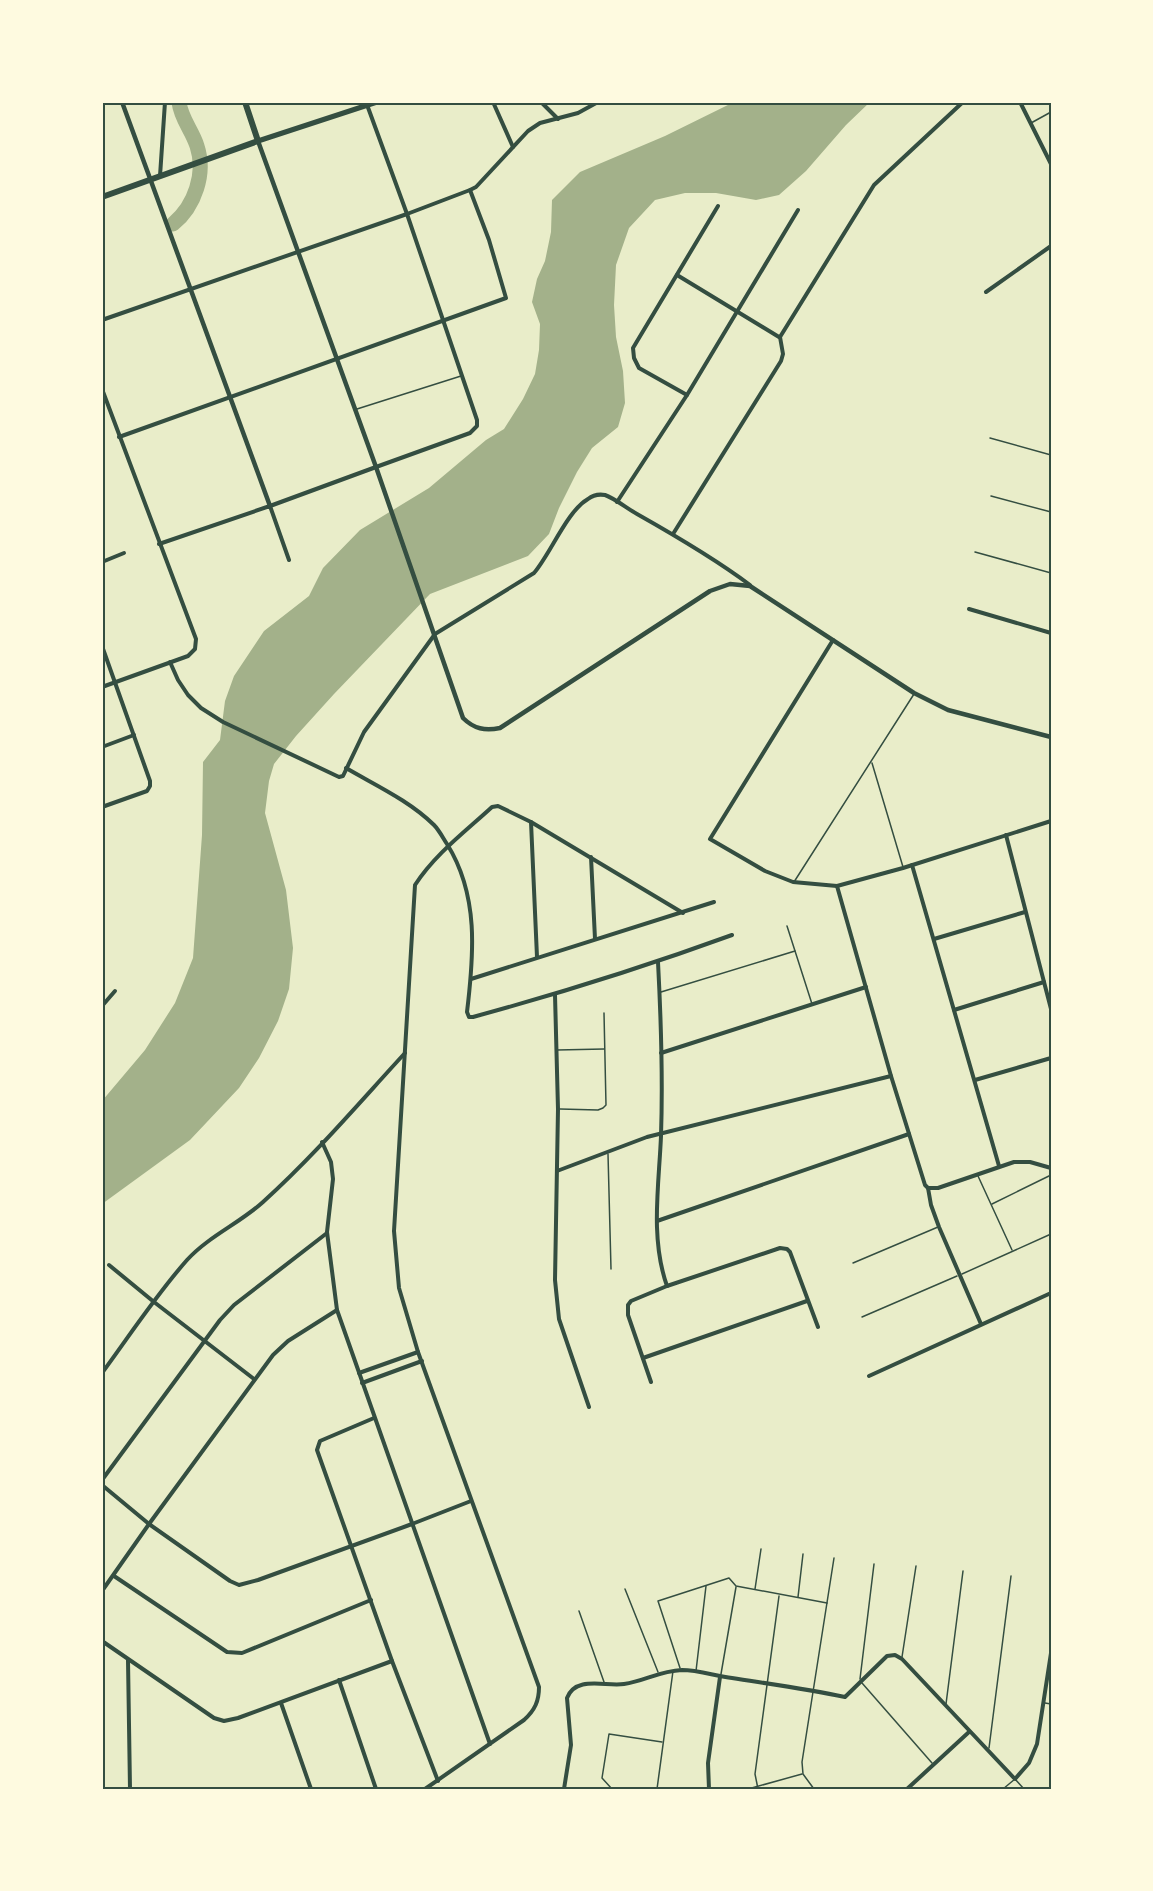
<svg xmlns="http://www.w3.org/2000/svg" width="1153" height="1891" font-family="Overpass,sans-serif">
<rect width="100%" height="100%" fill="#e9edc9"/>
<!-- water -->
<path fill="#a3b18a" d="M734 102H870L846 125 806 171 779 195 756 200 716 193H685L655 200 629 228 616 265 614 305 616 337 623 371 625 403 618 427 592 448 577 472 559 508 549 534 528 556 430 594 334 694 296 736 274 764 269 781 265 813 286 890 293 948 289 989 278 1021 259 1058 239 1088 190 1140 102 1204V1101L145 1050 175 1003 193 958 202 835 203 762 220 740 225 701 234 676 264 631 309 596 323 568 360 530 429 488 486 440 504 429 523 399 535 374 539 350 540 324 532 302 537 279 545 261 551 232 552 200 580 172 665 136Z"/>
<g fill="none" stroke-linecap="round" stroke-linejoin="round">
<!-- river -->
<path stroke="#a3b18a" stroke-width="15" d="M173 224C195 206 206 173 197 146 192 130 181 119 179 102"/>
<!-- service -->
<g stroke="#344e41" stroke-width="1.5">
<path d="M1031 123 1051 112"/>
<path d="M357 409 461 376"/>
<path d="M990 438 1051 455"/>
<path d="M991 496 1051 512"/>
<path d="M975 552 1051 573"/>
<path d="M872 763 903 867"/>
<path d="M794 882 914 694"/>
<path d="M787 926 812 1004"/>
<path d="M661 992 795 951"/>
<path d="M557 1050 604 1049"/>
<path d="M560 1109 598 1110 603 1108 606 1105 604 1013"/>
<path d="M608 1154 611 1269"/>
<path d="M978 1176 1012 1250"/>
<path d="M992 1204 1051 1175"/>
<path d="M853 1263 938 1227"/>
<path d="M962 1274 1051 1234"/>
<path d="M862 1317 957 1276"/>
<path d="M625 1589 658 1672"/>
<path d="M755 1589 761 1549"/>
<path d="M798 1597 803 1554"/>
<path d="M579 1611 604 1682"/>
<path d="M902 1657 916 1566"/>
<path d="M680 1668 658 1601 729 1578 736 1586 827 1603"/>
<path d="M696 1671 706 1586"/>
<path d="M721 1674 736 1587"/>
<path d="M860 1679 874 1564"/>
<path d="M862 1683 932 1763"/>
<path d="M1045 1703 1051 1704"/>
<path d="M946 1704 963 1571"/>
<path d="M989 1748 1011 1576"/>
<path d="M612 1789 602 1778 609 1734 662 1742"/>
<path d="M657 1789 673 1671"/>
<path d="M748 1789 802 1774"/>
<path d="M758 1789 755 1774 779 1596"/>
<path d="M814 1789 803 1774 802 1762 834 1558"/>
<path d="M1003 1789 1015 1779 1024 1789"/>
</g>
<!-- minor -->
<g stroke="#344e41" stroke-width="4">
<path d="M366 102 407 214 477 420V426L470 433 376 467"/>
<path d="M493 102 513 147"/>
<path d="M541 102 558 119"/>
<path d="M1020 102 1051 164"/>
<path d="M160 176 165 102"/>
<path d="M677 275 779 337"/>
<path d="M986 292 1051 246"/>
<path d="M102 320 407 214 470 190 476 187 528 131 540 123 578 113 598 102"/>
<path d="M102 389 196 639 195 649 188 656 102 687"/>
<path d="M687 395 639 368 634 358 633 348 718 206"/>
<path d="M119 437 506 298 489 240 470 190"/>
<path d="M617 502 687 395 798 210"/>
<path d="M673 534 781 361 783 354 780 337 874 185 963 102"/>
<path d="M159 544 270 506 289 560"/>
<path d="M102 562 124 553"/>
<path d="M969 609 1051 633"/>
<path d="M833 640 710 839 765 871 793 882 837 886 903 868 1051 821"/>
<path d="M102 646 150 781V786L147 791 102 807"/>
<path d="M170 662 178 680 188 695 201 708 223 722 339 777 343 776 364 732 435 634 534 573C551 553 567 511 588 499 593 495 599 494 605 495 614 498 628 509 637 514 676 536 714 558 750 585"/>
<path d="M102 747 134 735"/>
<path d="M346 768C375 785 410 801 434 825 439 830 443 838 447 844 479 895 474 954 467 1012L469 1017H473C561 993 647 966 732 935"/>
<path d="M531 822 537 957"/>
<path d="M1006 835 1051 1009"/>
<path d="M591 857 595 939"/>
<path d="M912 865 999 1166"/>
<path d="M837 886 891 1076 925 1185 928 1188H938L1014 1162H1030L1051 1168"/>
<path d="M934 939 1025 912"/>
<path d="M658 962C661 1019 663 1078 661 1136 659 1185 650 1238 667 1286"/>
<path d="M471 979 714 902"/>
<path d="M555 995 558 1109 555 1280 559 1319 589 1407"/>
<path d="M102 1006 115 991"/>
<path d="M954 1010 1044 982"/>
<path d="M661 1053 866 987"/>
<path d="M975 1080 1051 1058"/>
<path d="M322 1142 331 1162 333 1179 327 1232 337 1310 490 1744"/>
<path d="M557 1171 647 1137 891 1076"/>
<path d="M928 1188 931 1205 939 1227 981 1324"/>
<path d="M657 1221 909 1134"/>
<path d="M109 1265 154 1302 254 1379"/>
<path d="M643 1358 807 1301"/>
<path d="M102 1373C130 1335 156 1295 187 1260 209 1236 240 1223 263 1202 314 1156 359 1103 405 1053"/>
<path d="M359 1373 418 1352"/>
<path d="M869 1376 1051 1293"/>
<path d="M651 1382 628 1315V1305L631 1301 667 1286 780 1248 787 1249 790 1252 818 1327"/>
<path d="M362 1383 422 1361"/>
<path d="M374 1418 320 1441 317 1450 392 1661 438 1781"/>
<path d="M102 1480 220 1320 234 1305 327 1233"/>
<path d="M102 1485 149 1524 230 1581 239 1585 258 1580 412 1524 471 1501"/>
<path d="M114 1576 227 1652 242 1653 371 1600"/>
<path d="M102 1591 149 1524 273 1355 288 1341 337 1310"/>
<path d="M102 1641 214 1718 224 1721 238 1718 392 1661"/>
<path d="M128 1660 130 1789"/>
<path d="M339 1680 376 1789"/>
<path d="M281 1703 311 1789"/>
<path d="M425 1789 524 1720C535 1710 539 1701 539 1687L418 1352 399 1288 394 1231 415 885C435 854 466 831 492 807L498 806 531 822 683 913"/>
<path d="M564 1789 571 1745 567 1698C576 1675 606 1687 624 1684 645 1681 659 1671 682 1670 698 1670 716 1676 732 1678 770 1684 807 1689 845 1697L887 1656 895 1655 902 1659 1015 1779 1029 1763 1037 1744 1051 1653"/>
<path d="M709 1789 708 1763 720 1677"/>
<path d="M907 1789 969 1732"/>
</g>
<!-- tertiary -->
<g stroke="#344e41" stroke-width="4.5">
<path d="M122 102 270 506 376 467"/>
<path d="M258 141 376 467 463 718C474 729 485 731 500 728L710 591 730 584 750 586 914 693 948 710 1051 737"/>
</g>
<!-- secondary -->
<path stroke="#344e41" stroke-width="5" d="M258 141 377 102"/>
<!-- primary -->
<path stroke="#344e41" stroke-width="6" d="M102 197 258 141 245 102"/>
</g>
<!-- border -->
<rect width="1153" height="1891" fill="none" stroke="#fefae0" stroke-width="207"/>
<rect x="104" y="104" width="946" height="1684" fill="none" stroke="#344e41" stroke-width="2"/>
</svg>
